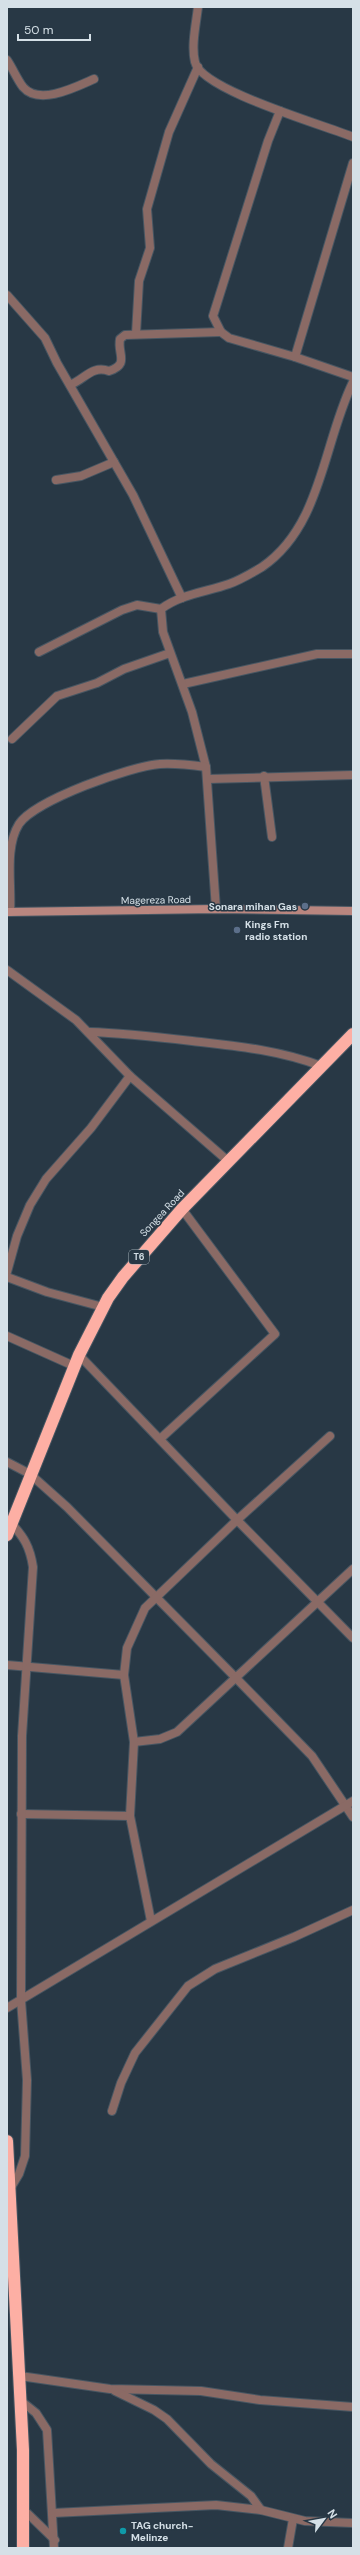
<svg xmlns="http://www.w3.org/2000/svg" width="360" height="2555" font-family="'DM Sans',sans-serif">
<rect width="100%" height="100%" fill="#283845"/>
<g fill="none" stroke-linecap="round" stroke-linejoin="round">
<!-- street casing -->
<g stroke="#475662" stroke-width="10">
<g id="street">
<path d="M198 7C196 24 191 46 195 62 201 90 324 125 353 137"/>
<path d="M7 60C13 69 17 79 23 87 39 106 76 87 94 79"/>
<path d="M280 111 268 141 213 316 221 332 229 338 295 357 353 377"/>
<path d="M7 295 45 338 57 363 133 495 182 598"/>
<path d="M136 334 139 281 150 248 147 209 169 132 198 67"/>
<path d="M295 357 353 163"/>
<path d="M70 385C85 379 92 365 109 371 130 364 117 354 120 339L125 335 221 332"/>
<path d="M56 480 81 476 114 462"/>
<path d="M39 652 122 610 137 605 161 609"/>
<path d="M183 684 317 654H353"/>
<path d="M12 739 57 696 97 683 124 669 170 653"/>
<path d="M264 776 272 837"/>
<path d="M207 779 353 775"/>
<path d="M216 909 206 767 192 712 163 632 161 609C181 594 206 592 229 584 240 580 252 573 262 567 322 526 323 443 353 382"/>
<path d="M10 912C12 885 4 848 19 824 35 800 131 766 160 764 175 763 191 765 206 767"/>
<path d="M7 970 76 1020 130 1076 228 1161"/>
<path d="M89 1032C124 1033 158 1037 192 1041 236 1046 279 1050 321 1066"/>
<path d="M7 1272 17 1236 30 1205 46 1179 91 1128 130 1076"/>
<path d="M7 1277 47 1292 103 1307"/>
<path d="M7 1336 74 1366"/>
<path d="M79 1355 237 1520 353 1638"/>
<path d="M160 1439 275 1334 182 1209"/>
<path d="M7 1462 30 1474 67 1507 235 1677 312 1756 353 1817"/>
<path d="M7 1665 124 1675"/>
<path d="M134 1742 160 1739 177 1732 353 1569"/>
<path d="M21 1814 130 1816"/>
<path d="M151 1921 130 1816 134 1742 124 1675 127 1648 145 1608 237 1520 330 1436"/>
<path d="M7 2008 353 1801"/>
<path d="M112 2111 121 2083 135 2053 188 1986 215 1969 294 1937 353 1910"/>
<path d="M10 2189 19 2174 25 2156 27 2080 21 2000 22 1736 33 1567C30 1547 24 1537 11 1523"/>
<path d="M20 2376 110 2389 201 2391 260 2400 353 2407"/>
<path d="M115 2391 154 2410 167 2419 211 2464 251 2496 261 2510"/>
<path d="M21 2401 36 2413 47 2430 54 2548"/>
<path d="M24 2510 55 2540"/>
<path d="M53 2513 216 2505 261 2510 305 2521 353 2523"/>
<path d="M288 2548 293 2519"/>
</g>
</g>
<!-- secondary casing -->
<g stroke="#475662" stroke-width="10">
<path id="secondary" d="M7 912 216 909 353 911"/>
</g>
<!-- highway casing -->
<g stroke="#475662" stroke-width="14">
<g id="highway">
<path d="M7 1535 79 1355 108 1298 123 1277 182 1209 353 1034"/>
<path d="M7 2141 23 2450V2548"/>
</g>
</g>
<!-- street -->
<use href="#street" stroke="#8a6a65" stroke-width="8"/>
<!-- secondary -->
<use href="#secondary" stroke="#b9867f" stroke-width="8"/>
<!-- highway -->
<use href="#highway" stroke="#fdafa4" stroke-width="12"/>
</g>
<!-- markers -->
<g fill="#5c6f8a" stroke="#283845" stroke-width="1.5">
<circle cx="305" cy="906" r="4"/>
<circle cx="237" cy="930" r="4"/>
</g>
<circle fill="#0f9aa8" stroke="#283845" stroke-width="1.5" cx="123" cy="2531" r="4"/>
<g text-anchor="middle" dominant-baseline="central" stroke-width="3" stroke-linejoin="round" paint-order="stroke">
<!-- shield labels -->
<rect fill="#283845" stroke="#a1aeb6" stroke-width="1" x="129" y="1250" width="20" height="14" rx="3"/>
<g font-size="9" font-weight="bold" fill="#d5e0e7">
<text x="139" y="1257">T6</text>
</g>
<!-- street labels -->
<g font-size="10" fill="#d5e0e7" stroke="#283845">
<text transform="translate(156 900) rotate(-1)">Magereza Road</text>
<text transform="translate(162 1213) rotate(-47)">Songea Road</text>
</g>
<!-- poi labels -->
<g font-size="10" font-weight="bold" fill="#d5e0e7" stroke="#283845" text-anchor="start">
<text x="297" y="906" text-anchor="end">Sonara mihan Gas</text>
<text x="245" y="924">Kings Fm<tspan x="245" dy="12">radio station</tspan></text>
<text x="131" y="2525">TAG church-<tspan x="131" dy="12">Melinze</tspan></text>
</g>
</g>
<!-- border -->
<rect width="360" height="2555" fill="none" stroke="#d5e0e7" stroke-width="16"/>
<!-- north arrow -->
<g transform="translate(324 2519) rotate(58)" stroke="#283845" stroke-width="3" paint-order="stroke">
<path d="M0-3L7 15L0 10L-7 15Z" fill="#d5e0e7"/>
<text y="-6" font-size="11" font-weight="bold" text-anchor="middle" fill="#d5e0e7">N</text>
</g>
<!-- scale -->
<path d="M18 34v6h72v-6" fill="none" stroke="#d5e0e7" stroke-width="2"/>
<text x="24" y="34" font-size="12" fill="#d5e0e7" stroke="#283845" stroke-width="3" paint-order="stroke">50 m</text>
</svg>
